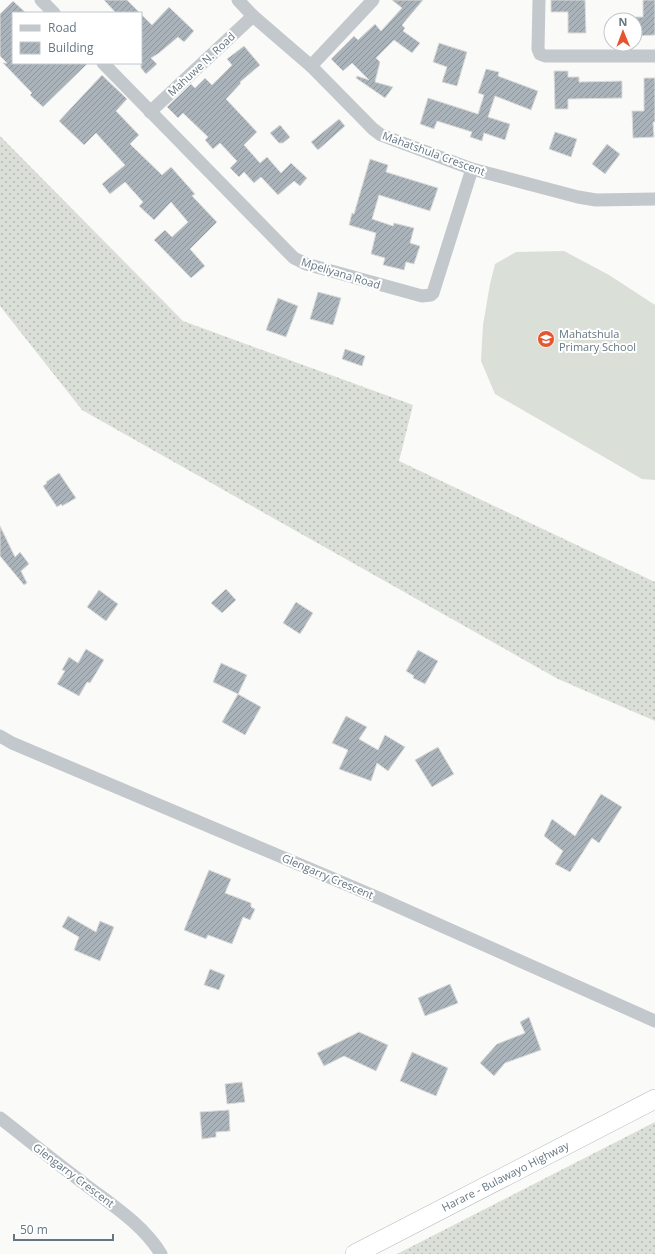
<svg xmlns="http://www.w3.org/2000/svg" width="655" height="1254" font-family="'Open Sans',sans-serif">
<defs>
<pattern id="grass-dots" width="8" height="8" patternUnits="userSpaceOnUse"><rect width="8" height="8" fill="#dadfd7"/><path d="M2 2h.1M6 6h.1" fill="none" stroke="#b4b9b4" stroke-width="1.8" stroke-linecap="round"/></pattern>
<pattern id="building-hatch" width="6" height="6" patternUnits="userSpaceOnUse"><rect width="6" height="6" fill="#aab3b9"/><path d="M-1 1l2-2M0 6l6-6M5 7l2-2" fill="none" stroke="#8e969c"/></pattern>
</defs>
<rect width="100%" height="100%" fill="#fafaf8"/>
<!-- grass -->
<g fill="url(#grass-dots)">
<path d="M0 136 183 321 413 405 399 461 655 582V721L558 679 82 410 0 306Z"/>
<path d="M655 1122V1254H397Z"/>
</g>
<!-- pitch -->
<path fill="#dadfd7" d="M564 251 609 275 655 305V480L642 479 495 394 481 361 483 325 490 284 495 264 516 252Z"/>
<!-- building -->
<g fill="url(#building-hatch)" stroke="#dcdcda">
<path d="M104 0H127L140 13H116Z"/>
<path d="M392 0H423L402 25 405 28 403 31 420 43 412 53 394 40 376 58 380 62 375 82 393 87 385 98 356 78 357 76 369 80 352 63 343 71 331 59 354 36 358 40 375 24 381 31 402 8Z"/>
<path d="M551 0H585L586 33H568V12H551Z"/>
<path d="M643 0H655V35L635 36V17H643Z"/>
<path d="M13 1 26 13H13V63H88L43 107 30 95 32 93 3 63H7L0 56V14Z"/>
<path d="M169 7 194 31 184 42 178 37 159 53 151 58 157 64 146 74 141 68V14L152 25Z"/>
<path d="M439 43 467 52 457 86 442 82 447 67 433 62Z"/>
<path d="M244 46 260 65 240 82 241 83 226 99 257 132 244 145 260 163 267 157 281 173 291 163 307 178 300 186 294 181 278 195 261 177 254 183 244 172 239 177 230 168 237 161 220 143 213 149 205 140 208 137 183 113 178 118 167 107 191 84 195 88 205 78 212 85 232 65 227 59Z"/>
<path d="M486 69 499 72 498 76 538 91 531 110 495 96 488 117 510 124 505 140 484 133 482 141 470 137 472 132 437 121 434 129 420 124 428 98 478 114 484 95 478 93Z"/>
<path d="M554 71H568V77H579V82L622 81V98L568 99V109H555Z"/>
<path d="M102 75 127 99 116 111 139 135 130 144 162 175 171 167 195 194 192 196 217 222 190 249 205 266 191 278 154 240 165 230 172 237 188 222 171 202 154 220 139 206 143 202 125 182 110 194 102 184 125 165 96 133 84 145 59 121Z"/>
<path d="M644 78H655V122H653L654 137 633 138 632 111H644Z"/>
<path d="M339 119 345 126 318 150 311 142Z"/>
<path d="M280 125 290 137 283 143H279L270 133Z"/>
<path d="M555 132 577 139 571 157 549 149Z"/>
<path d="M607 144 620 154 605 174 592 164Z"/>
<path d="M370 159 388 165 386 172 438 188 430 211 379 195 372 219 393 226 394 223 414 228 410 243 420 246 414 264 406 262 404 270 383 265 385 258 371 254 376 233 349 225 352 213 354 214Z"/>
<path d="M318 292 341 298 333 325 310 319Z"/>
<path d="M278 298 298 306 286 337 266 330Z"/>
<path d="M345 349 365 356 362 366 342 359Z"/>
<path d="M59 473 76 498 62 506 61 504 57 507 43 486 47 483 46 482Z"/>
<path d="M0 526 15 557 20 552 29 564 21 571 27 583 24 585 0 556Z"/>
<path d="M226 589 236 600 222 613 211 603Z"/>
<path d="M99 590 118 604 106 621 87 607Z"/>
<path d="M296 602 313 613 300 634 283 623Z"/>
<path d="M86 649 104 660 90 683 87 682 79 696 57 684 65 671 62 670 69 657 78 663Z"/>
<path d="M418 650 438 661 425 684 413 678 414 676 406 671Z"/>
<path d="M221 663 247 675 238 694 213 682Z"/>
<path d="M238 694 261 707 245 735 222 722Z"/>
<path d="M346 716 367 727 359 739 378 750 385 735 405 747 388 771 377 763 371 781 339 769 348 750 332 743Z"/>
<path d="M438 747 454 774 432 787 415 760Z"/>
<path d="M601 794 622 807 599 843 592 838 570 872 555 864 563 851 544 836 552 819 575 836Z"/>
<path d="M209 870 231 879 225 893 251 903V907L255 909 250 920 243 917 232 944 208 935 206 939 184 930Z"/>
<path d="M68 916 96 932 100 921 114 927 100 961 74 950 79 937 62 927Z"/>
<path d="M210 969 225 975 219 990 204 985Z"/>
<path d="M450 984 458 1003 425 1016 418 998Z"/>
<path d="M529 1017 541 1050 505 1063 494 1076 480 1063 497 1044 525 1033 520 1022Z"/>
<path d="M359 1032 388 1045 376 1071 344 1056 324 1066 317 1053Z"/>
<path d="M412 1052 448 1068 436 1096 400 1081Z"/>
<path d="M242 1082 245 1102 227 1104 225 1084Z"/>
<path d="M229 1110 230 1131 216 1132V1137L202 1139 200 1112Z"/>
</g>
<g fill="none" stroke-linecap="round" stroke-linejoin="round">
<!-- highway casing -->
<g stroke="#b4b9bd" stroke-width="20">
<path id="highway" d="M355 1254 655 1099"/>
</g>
<!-- minor -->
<g stroke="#c3c8cc" stroke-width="13">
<path d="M41 0 54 13"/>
<path d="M238 0 253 16 311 66 373 129 381 135 472 169 578 197 596 200 655 199"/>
<path d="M539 0 538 49 540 54 545 56H655"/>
<path d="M103 63 286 250 294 258 306 264 422 296 431 295 433 293 472 169"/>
<path d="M311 66 373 0"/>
<path d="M150 112 253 16"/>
<path d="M0 736 12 743 381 899 655 1021"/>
<path d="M0 1118C27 1139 54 1161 82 1182 110 1204 142 1223 161 1254"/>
</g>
<!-- highway -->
<use href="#highway" stroke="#fff" stroke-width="19"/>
</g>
<!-- icons -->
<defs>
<g id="school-disc" transform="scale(0.9)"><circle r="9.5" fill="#e4572e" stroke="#fff"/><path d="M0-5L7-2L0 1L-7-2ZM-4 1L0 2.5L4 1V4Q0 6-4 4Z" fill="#fff"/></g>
</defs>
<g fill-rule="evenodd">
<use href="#school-disc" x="546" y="339"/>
</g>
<g text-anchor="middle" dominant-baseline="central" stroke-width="4" stroke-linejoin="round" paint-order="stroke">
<!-- street labels -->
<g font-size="11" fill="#657683" stroke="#fff">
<text transform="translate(201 64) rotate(-43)">Mahuwe N. Road</text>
<text transform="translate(434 153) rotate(20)">Mahatshula Crescent</text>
<text transform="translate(341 273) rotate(17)">Mpeliyana Road</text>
<text transform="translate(328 876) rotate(23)">Glengarry Crescent</text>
<text transform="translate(74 1175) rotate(37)">Glengarry Crescent</text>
<text transform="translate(505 1176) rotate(-27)">Harare - Bulawayo Highway</text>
</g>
<!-- poi labels -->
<g font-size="11" fill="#657683" stroke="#fff" text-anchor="start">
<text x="559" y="333">Mahatshula<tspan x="559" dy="13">Primary School</tspan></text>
</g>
</g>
<!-- legend -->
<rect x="12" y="12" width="130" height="52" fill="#ffffff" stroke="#c1c8cd"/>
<rect x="20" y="25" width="20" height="6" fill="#c3c8cc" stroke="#c1c8cd"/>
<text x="48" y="32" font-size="12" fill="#657683">Road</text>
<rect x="20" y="42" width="20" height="12" fill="url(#building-hatch)" stroke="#c1c8cd"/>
<text x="48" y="52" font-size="12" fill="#657683">Building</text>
<!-- north arrow -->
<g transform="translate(623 32) rotate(359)"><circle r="19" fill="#ffffff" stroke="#c1c8cd"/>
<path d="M0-3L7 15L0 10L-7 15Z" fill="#e4572e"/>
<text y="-6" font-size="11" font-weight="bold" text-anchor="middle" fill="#657683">N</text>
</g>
<!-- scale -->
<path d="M14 1234v6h99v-6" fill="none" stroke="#657683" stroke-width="2"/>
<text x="20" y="1234" font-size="12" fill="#657683" stroke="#ffffff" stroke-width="3" paint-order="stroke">50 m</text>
</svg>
